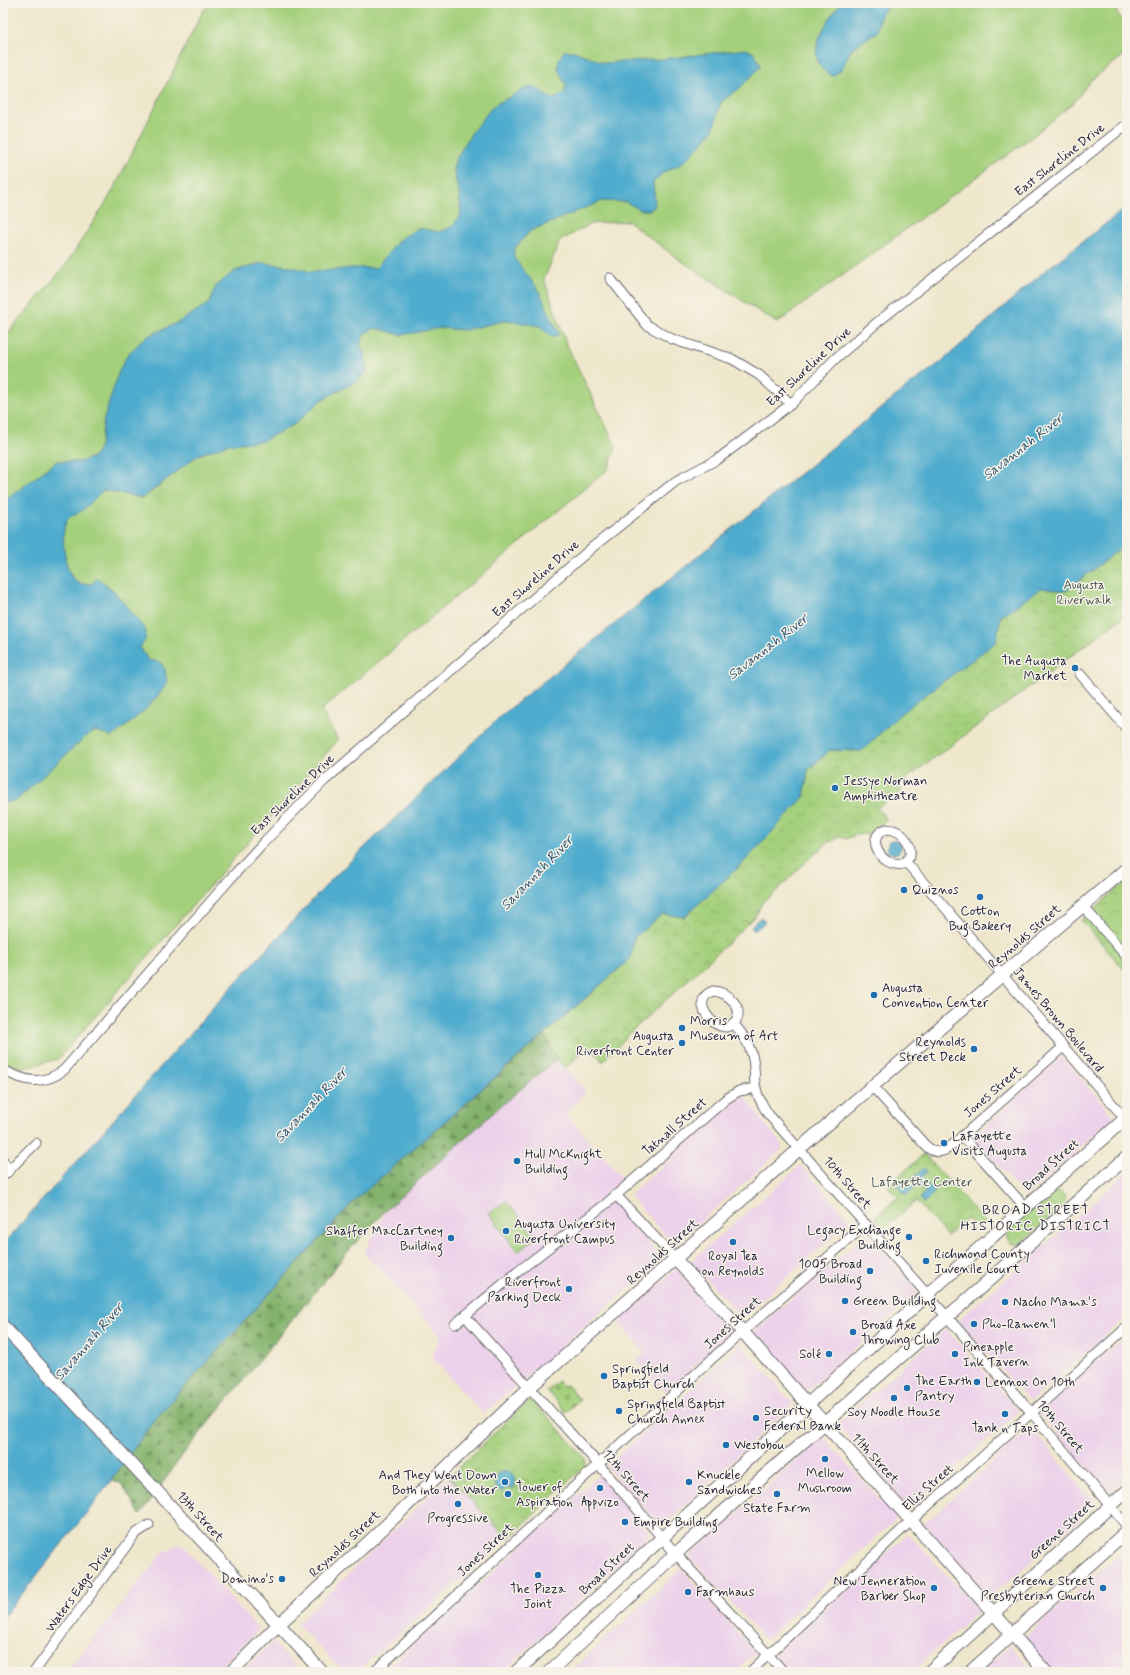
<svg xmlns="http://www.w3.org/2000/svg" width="1130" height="1675" font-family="Mynerve,sans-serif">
<defs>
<pattern id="forest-firs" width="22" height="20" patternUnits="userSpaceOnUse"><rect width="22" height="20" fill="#83b26c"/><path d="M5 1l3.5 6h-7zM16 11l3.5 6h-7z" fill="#6b905a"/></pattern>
<pattern id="cemetery-stones" width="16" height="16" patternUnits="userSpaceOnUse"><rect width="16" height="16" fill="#a4d07c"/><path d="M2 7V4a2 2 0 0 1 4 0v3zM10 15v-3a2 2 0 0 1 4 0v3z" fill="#8db26c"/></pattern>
<pattern id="park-crowns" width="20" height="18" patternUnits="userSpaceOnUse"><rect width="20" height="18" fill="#a4d07c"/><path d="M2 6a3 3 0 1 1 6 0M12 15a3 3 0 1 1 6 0" fill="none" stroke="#8db26c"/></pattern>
</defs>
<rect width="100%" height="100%" fill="#f7f3e8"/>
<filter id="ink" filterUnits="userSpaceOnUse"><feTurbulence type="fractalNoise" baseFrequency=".025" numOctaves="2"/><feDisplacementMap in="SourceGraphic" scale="8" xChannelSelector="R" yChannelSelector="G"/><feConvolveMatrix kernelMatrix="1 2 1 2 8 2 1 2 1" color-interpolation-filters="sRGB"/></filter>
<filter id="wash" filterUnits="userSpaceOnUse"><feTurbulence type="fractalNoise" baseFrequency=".012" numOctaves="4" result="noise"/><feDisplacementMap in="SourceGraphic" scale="16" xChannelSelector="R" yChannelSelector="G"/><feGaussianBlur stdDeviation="0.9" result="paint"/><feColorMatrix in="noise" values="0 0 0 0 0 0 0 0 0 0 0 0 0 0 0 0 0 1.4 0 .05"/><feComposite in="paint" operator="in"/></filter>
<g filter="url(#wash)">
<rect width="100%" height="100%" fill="#efe7cc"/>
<!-- built -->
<g fill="#ecd1ea">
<path d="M1062 1057 1114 1117 1026 1197 973 1137Z"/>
<path d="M557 1059 586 1092 564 1113 625 1181 607 1196 662 1259 483 1414 432 1357 441 1336 364 1253 386 1210 503 1104Z"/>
<path d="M745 1097 748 1100 763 1122 782 1144 781 1150 674 1245 631 1197 632 1193 740 1098Z"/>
<path d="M801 1165 850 1221 742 1317 690 1262Z"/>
<path d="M1127 1173V1316L1030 1402 959 1320Z"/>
<path d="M867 1233 918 1293 803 1394 752 1333Z"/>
<path d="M676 1269 732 1332 665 1392 637 1361 645 1353 618 1322Z"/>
<path d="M946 1329 1019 1411 910 1509 837 1424Z"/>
<path d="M1127 1335V1478L1110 1493 1038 1413Z"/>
<path d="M740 1344 793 1403 662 1527 606 1467Z"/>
<path d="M1031 1427 1096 1505 990 1597 924 1524Z"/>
<path d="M823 1437 897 1518 765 1640 689 1556Z"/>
<path d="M599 1475 651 1534 503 1672H383Z"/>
<path d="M449 1477 508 1539 356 1672H344L297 1624Z"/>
<path d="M908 1534 979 1610 912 1672H790L775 1655Z"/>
<path d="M181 1543 259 1630 214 1672H66L162 1554Z"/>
<path d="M1127 1548V1672H1054L1023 1638Z"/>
<path d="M681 1569 756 1653 735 1672H570Z"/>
<path d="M273 1642 301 1672H242Z"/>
<path d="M1010 1645 1034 1672H980Z"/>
</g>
<!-- green -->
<g fill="#a4d07c" stroke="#63795c">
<path d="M211 3H1111L1127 28V53L1091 80 1074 102 1032 137 777 323 677 258 628 221 590 224 560 241 544 279 566 343 616 447 608 469 321 710 338 740 58 1059 22 1068 3 1062V339L65 266 113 191 203 11Z"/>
<path d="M1051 1191C1062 1189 1068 1196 1064 1206L1019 1245 1010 1243 1007 1238V1231Z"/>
<path d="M506 1201 535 1235V1238L519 1251H517L489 1213Z"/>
</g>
<!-- forest -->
<path fill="url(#forest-firs)" stroke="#526a54" d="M545 1034 557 1059 503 1104 386 1210 350 1249 184 1453 140 1515 122 1484 111 1480 154 1420 354 1201Z"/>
<!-- cemetery -->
<path fill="url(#cemetery-stones)" stroke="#63795c" d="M558 1381 564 1387 567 1385 580 1400 566 1412 547 1391Z"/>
<!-- park -->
<g fill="url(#park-crowns)" stroke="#63795c">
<path d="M1127 504V614L898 785 902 791 877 808 887 820 867 835 858 834 846 839 839 836 831 842 830 841 812 856 771 896 763 901 756 915 729 942 629 1034 603 1062 596 1053 584 1051 565 1068 557 1059 545 1034 631 958 634 938 662 913 684 917 744 862 804 797 808 770 830 750H862L900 714 985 615Z"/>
<path d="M1127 880V973L1081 920Z"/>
<path d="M924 1154 985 1222 977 1229 967 1218 947 1236 916 1201 884 1229 874 1218 898 1197 888 1186Z"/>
<path d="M528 1401 534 1402 586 1459 585 1466 508 1539 449 1477Z"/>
</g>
<!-- water -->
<g fill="#50acce" stroke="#396784">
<path d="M841 3H906C902 5 895 4 890 6 880 10 878 22 878 31L852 48 841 70 833 76C799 61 825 23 841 3Z"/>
<path d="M746 49 754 53 761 66 740 88 721 102 713 130 691 155 679 165 664 172 653 182 655 203 654 207 649 210H641L626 202 602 201 530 231 514 249V258L538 289 559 334 552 337 540 326 507 320 464 330 440 328 402 335 375 328 365 333 360 345 366 358V373L355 382 321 400 295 424 262 441 229 444 198 455 143 498 104 490C96 496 90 504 83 510 76 515 71 513 66 522 60 535 65 569 74 580 79 585 85 584 92 584L97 578 114 591 146 631 145 640 140 647 148 660 160 662 165 669 167 683C153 705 133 721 112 737L95 731 84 738 16 801 3 803V502L57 461 80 462 95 456 100 446 104 419 119 371 128 354 146 337 179 322 209 303 216 286 235 271 262 263 288 266 312 272 353 268H376L400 239 418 228 439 232 453 226 461 214 459 193 453 168 456 159 472 132 493 106 530 86C543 89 542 95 554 99L564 93 566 85C558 70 554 66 564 51H574L604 63 663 59Z"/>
<path d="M1127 207V543L1066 591 1041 588 1001 616 996 642 900 714 862 751 830 750 808 770 804 797 744 862 684 917 662 914 634 938 631 958 354 1201 154 1420 100 1496 3 1618V1244L238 980 334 877 502 715 912 383 941 362 1047 269Z"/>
<circle cx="894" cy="847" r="7"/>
<path d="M761 917 765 922 754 931 751 926Z"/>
<path d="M924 1168 927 1171 921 1177 935 1192 924 1203 920 1198 926 1192 918 1184 906 1195 897 1185 904 1179 908 1183Z"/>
<path d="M507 1471C516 1474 518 1482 513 1489L506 1488 502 1492 496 1487 495 1480 500 1472Z"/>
</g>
</g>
<g filter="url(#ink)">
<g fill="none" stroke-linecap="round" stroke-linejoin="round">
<!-- minor casing -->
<g stroke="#6a676e" stroke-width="11">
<g id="minor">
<path d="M610 278 647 325 672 339 732 359 759 375 791 404"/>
<path d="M1080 674 1127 729"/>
<path d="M886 829C901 829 912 842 910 856L903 864C882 869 863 837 886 829Z"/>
<path d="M906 862 1127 1121"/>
<path d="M1083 906 1127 957"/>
<path d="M713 991C727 991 747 1009 734 1023 719 1039 686 1000 713 991Z"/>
<path d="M733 1023C745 1036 753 1050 754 1067 755 1074 754 1082 756 1089 758 1098 763 1106 768 1114L1031 1412 1127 1526"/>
<path d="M3 1070C26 1082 42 1086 64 1070L231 878 263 843 324 781 594 546 676 481 718 459 791 404 836 358 879 321 1127 124"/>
<path d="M872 1086 925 1145C933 1153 941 1154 950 1147L1063 1047"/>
<path d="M962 1136 1025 1207"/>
<path d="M3 1160 8 1172"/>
<path d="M3 1176 36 1143"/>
<path d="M616 1195 675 1259"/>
<path d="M465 1316 593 1458 676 1554 784 1672"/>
<path d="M455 1324 521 1269 607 1203 726 1099 739 1091 756 1088"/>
<path d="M34 1672 135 1534 149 1525"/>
<path d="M374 1672 715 1356 866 1224"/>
<path d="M750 1672 911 1521 1127 1327"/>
</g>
</g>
<!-- major casing -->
<g stroke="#6a676e" stroke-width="14">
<g id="major">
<path d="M675 1259 726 1313 1046 1672"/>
<path d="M3 1326 155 1489 322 1672"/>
<path d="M231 1672 278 1625 373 1538 529 1388 806 1143 1127 868"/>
<path d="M516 1672 940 1283 1127 1117"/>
<path d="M549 1672 682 1548 938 1324 960 1306 1127 1157"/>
<path d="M929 1672 1127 1491"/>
<path d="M970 1672 1127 1531"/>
</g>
</g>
<!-- minor -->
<use href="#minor" stroke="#fff" stroke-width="9"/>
<!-- major -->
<use href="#major" stroke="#fff" stroke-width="12"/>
</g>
</g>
<!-- markers -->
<g fill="#1f6fb2" stroke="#f7f3e8" stroke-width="1.5">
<circle cx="1075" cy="668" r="4"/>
<circle cx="835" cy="788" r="4"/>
<circle cx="904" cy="890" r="4"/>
<circle cx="980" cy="897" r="4"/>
<circle cx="874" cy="995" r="4"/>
<circle cx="682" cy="1028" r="4"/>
<circle cx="682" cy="1043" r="4"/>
<circle cx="974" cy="1049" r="4"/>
<circle cx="944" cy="1143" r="4"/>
<circle cx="517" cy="1161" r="4"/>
<circle cx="506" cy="1231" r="4"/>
<circle cx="909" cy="1237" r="4"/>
<circle cx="451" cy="1238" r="4"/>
<circle cx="733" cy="1242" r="4"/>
<circle cx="926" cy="1261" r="4"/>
<circle cx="870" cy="1271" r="4"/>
<circle cx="569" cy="1289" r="4"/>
<circle cx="845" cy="1301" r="4"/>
<circle cx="1005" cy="1302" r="4"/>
<circle cx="974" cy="1324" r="4"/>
<circle cx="853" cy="1332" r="4"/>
<circle cx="829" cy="1354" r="4"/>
<circle cx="955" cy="1354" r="4"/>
<circle cx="604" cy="1376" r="4"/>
<circle cx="977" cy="1382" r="4"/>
<circle cx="907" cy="1388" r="4"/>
<circle cx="894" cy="1398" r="4"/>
<circle cx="619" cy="1411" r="4"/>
<circle cx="1005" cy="1414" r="4"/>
<circle cx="756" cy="1418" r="4"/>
<circle cx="726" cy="1445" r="4"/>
<circle cx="825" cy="1459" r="4"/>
<circle cx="505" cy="1482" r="4"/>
<circle cx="689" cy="1482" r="4"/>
<circle cx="600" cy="1488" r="4"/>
<circle cx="508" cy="1494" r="4"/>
<circle cx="777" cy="1494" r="4"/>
<circle cx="458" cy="1504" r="4"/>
<circle cx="625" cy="1522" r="4"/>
<circle cx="538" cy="1575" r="4"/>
<circle cx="282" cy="1579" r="4"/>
<circle cx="934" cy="1588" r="4"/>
<circle cx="1103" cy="1588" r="4"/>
<circle cx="688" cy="1592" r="4"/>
</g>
<g text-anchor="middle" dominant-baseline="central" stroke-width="3" stroke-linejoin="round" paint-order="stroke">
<!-- street labels -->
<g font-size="13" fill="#22223b" stroke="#f7f3e8">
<text transform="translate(1060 160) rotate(-38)">East Shoreline Drive</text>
<text transform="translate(809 367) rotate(-43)">East Shoreline Drive</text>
<text transform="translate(536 579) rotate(-41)">East Shoreline Drive</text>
<text transform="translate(293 795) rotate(-44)">East Shoreline Drive</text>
<text transform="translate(1025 937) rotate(-41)">Reynolds Street</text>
<text transform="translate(1058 1020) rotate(50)">James Brown Boulevard</text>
<text transform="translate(993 1092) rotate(-41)">Jones Street</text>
<text transform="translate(675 1127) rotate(-41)">Tatnall Street</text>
<text transform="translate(1051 1165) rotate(-42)">Broad Street</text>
<text transform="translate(847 1183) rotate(49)">10th Street</text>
<text transform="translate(663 1252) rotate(-42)">Reynolds Street</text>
<text transform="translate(733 1323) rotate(-42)">Jones Street</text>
<text transform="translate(1060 1427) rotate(50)">10th Street</text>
<text transform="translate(875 1459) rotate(48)">11th Street</text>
<text transform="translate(626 1476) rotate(49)">12th Street</text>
<text transform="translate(928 1488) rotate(-42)">Ellis Street</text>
<text transform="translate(200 1517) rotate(48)">13th Street</text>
<text transform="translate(1062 1530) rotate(-42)">Greene Street</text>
<text transform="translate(345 1544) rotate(-43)">Reynolds Street</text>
<text transform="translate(486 1550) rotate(-43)">Jones Street</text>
<text transform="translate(607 1569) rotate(-43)">Broad Street</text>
<text transform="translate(79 1589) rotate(-54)">Waters Edge Drive</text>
</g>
<!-- park labels -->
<g font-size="13" fill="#49564e" stroke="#f7f3e8">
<text x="1084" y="585">Augusta<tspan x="1084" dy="15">Riverwalk</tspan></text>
<text x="922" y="1182">Lafayette Center</text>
</g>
<!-- poi labels -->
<g font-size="13" fill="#22223b" stroke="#f7f3e8" text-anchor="start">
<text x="1067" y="661" text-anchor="end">The Augusta<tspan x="1067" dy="15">Market</tspan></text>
<text x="843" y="781">Jessye Norman<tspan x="843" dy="15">Amphitheatre</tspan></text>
<text x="912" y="890">Quiznos</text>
<text x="980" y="911" text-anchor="middle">Cotton<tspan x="980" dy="15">Bug Bakery</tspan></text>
<text x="882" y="988">Augusta<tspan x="882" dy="15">Convention Center</tspan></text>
<text x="690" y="1021">Morris<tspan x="690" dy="15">Museum of Art</tspan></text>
<text x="674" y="1036" text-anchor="end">Augusta<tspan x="674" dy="15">Riverfront Center</tspan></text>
<text x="966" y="1042" text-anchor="end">Reynolds<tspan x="966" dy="15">Street Deck</tspan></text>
<text x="952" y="1136">LaFayette<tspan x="952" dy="15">Visits Augusta</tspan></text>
<text x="525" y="1154">Hull McKnight<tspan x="525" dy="15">Building</tspan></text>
<text x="514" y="1224">Augusta University<tspan x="514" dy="15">Riverfront Campus</tspan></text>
<text x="901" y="1230" text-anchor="end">Legacy Exchange<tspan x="901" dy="15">Building</tspan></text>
<text x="443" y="1231" text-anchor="end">Shaffer MacCartney<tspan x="443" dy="15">Building</tspan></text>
<text x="934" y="1254">Richmond County<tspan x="934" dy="15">Juvenile Court</tspan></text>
<text x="733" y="1256" text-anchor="middle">Royal Tea<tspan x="733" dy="15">on Reynolds</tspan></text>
<text x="862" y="1264" text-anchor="end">1005 Broad<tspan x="862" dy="15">Building</tspan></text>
<text x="561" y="1282" text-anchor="end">Riverfront<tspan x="561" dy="15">Parking Deck</tspan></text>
<text x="853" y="1301">Green Building</text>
<text x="1013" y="1302">Nacho Mama's</text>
<text x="982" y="1324">Pho-Ramen’l</text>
<text x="861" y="1325">Broad Axe<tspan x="861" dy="15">Throwing Club</tspan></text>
<text x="963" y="1347">Pineapple<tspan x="963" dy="15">Ink Tavern</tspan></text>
<text x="821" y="1354" text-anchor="end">Solé</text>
<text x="612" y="1369">Springfield<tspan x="612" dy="15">Baptist Church</tspan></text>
<text x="915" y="1381">The Earth<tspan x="915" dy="15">Pantry</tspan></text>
<text x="985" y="1382">Lennox On 10th</text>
<text x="627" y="1404">Springfield Baptist<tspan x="627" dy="15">Church Annex</tspan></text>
<text x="764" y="1411">Security<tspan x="764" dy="15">Federal Bank</tspan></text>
<text x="894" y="1412" text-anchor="middle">Soy Noodle House</text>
<text x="1005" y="1428" text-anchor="middle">Tank n Taps</text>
<text x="734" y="1445">Westobou</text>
<text x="825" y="1473" text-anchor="middle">Mellow<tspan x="825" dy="15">Mushroom</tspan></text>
<text x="497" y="1475" text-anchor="end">And They Went Down<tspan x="497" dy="15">Both into the Water</tspan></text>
<text x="697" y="1475">Knuckle<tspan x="697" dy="15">Sandwiches</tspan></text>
<text x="516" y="1487">Tower of<tspan x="516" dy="15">Aspiration</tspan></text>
<text x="600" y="1502" text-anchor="middle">Appvizo</text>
<text x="777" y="1508" text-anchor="middle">State Farm</text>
<text x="458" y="1518" text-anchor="middle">Progressive</text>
<text x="633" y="1522">Empire Building</text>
<text x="274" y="1579" text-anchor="end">Domino's</text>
<text x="926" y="1581" text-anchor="end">New Jenneration<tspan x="926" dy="15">Barber Shop</tspan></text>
<text x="1095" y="1581" text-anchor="end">Greene Street<tspan x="1095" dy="15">Presbyterian Church</tspan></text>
<text x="538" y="1589" text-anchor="middle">The Pizza<tspan x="538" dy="15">Joint</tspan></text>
<text x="696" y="1592">Farmhaus</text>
</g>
<!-- water labels -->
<g font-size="14" font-style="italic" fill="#345976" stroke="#f7f3e8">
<text transform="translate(1023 447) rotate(-38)">Savannah River</text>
<text transform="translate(768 647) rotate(-38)">Savannah River</text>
<text transform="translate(537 873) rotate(-46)">Savannah River</text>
<text transform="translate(311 1105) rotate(-46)">Savannah River</text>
<text transform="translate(89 1342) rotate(-49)">Savannah River</text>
</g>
<!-- neighbourhood labels -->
<g font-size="14" letter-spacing="1" fill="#22223b" stroke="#f7f3e8">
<text x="1036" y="1210">BROAD STREET<tspan x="1036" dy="16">HISTORIC DISTRICT</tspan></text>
</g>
</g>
<!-- margin -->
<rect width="1130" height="1675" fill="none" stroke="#f7f3e8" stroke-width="16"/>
</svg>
